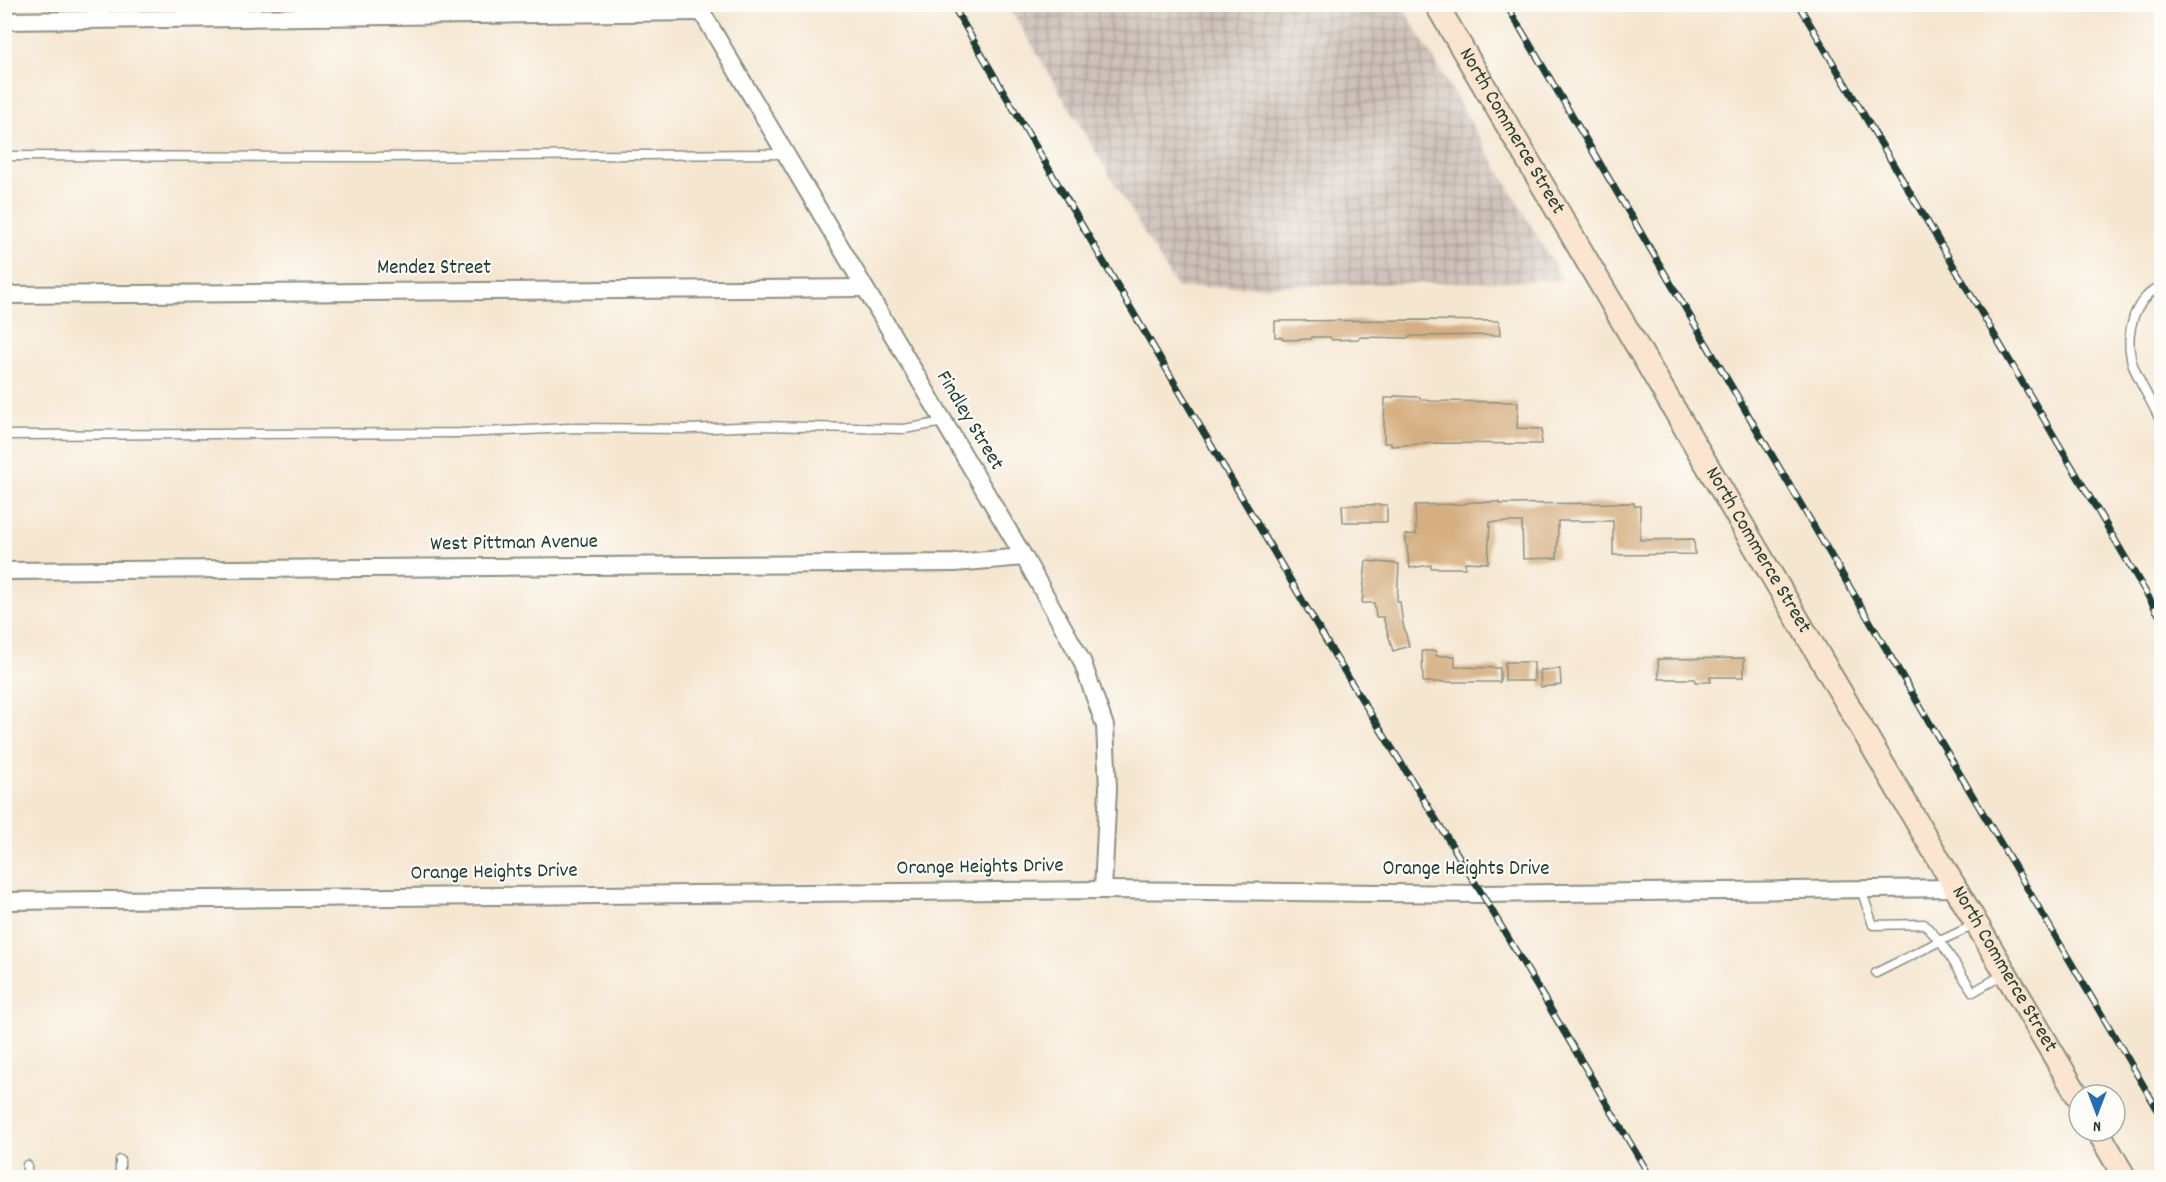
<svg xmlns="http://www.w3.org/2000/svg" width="2166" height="1182" font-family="Dekko,sans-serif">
<defs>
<pattern id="industrial-grid" width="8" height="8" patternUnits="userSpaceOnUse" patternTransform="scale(1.5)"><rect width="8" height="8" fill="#cec1b9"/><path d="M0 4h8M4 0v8" fill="none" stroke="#a79e97"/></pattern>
</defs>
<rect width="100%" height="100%" fill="#fdfcf7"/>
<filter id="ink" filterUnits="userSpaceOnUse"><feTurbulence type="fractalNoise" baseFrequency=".0167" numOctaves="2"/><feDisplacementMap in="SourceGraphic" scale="12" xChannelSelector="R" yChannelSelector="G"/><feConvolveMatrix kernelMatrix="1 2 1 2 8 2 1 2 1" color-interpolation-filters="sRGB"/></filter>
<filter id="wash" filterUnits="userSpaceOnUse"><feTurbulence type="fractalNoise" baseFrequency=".008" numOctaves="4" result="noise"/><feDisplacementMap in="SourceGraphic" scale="24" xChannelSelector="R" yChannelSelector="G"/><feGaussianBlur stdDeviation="1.35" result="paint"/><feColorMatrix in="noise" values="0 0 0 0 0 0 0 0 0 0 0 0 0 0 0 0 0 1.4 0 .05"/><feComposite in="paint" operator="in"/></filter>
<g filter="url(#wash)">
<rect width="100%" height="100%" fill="#f5e6d0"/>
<!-- industrial -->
<path fill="url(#industrial-grid)" d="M1008 5H1402L1563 280 1177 288Z"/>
<g id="blocks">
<!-- building -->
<g fill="#d5af81">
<path d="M1422 320 1499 321 1500 335 1413 336 1407 338 1360 337 1359 339 1332 340 1330 337H1312L1311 339 1284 340 1281 337H1275V321Z"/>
<path d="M1394 396 1420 397 1421 399 1430 401 1518 402 1517 428 1542 429 1541 444 1435 443 1391 446V443H1384V424L1385 398H1392Z"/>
<path d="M1471 502H1499V504L1634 503V506H1640V540L1694 539 1695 554 1613 555V521H1558L1557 558 1523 559 1522 522H1490L1488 563 1465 562V568H1431V565L1410 568 1405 535 1416 534 1415 505 1463 504Z"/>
<path d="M1342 505H1387V522H1343Z"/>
<path d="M1366 561 1399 564 1397 602H1400L1403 624 1409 646 1393 651 1383 617H1376L1374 603H1362Z"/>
<path d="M1422 651H1436V656H1455V667L1500 668V682H1423Z"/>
<path d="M1744 658V677H1710L1711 682H1695V679H1659L1658 659Z"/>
<rect x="1505" y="662" width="29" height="19"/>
<path d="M1560 669 1561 685 1541 687 1540 670Z"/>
</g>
</g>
</g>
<g filter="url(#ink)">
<use href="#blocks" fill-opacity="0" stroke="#8a9282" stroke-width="1.5"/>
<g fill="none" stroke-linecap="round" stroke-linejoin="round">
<!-- service casing -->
<g stroke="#8a9282" stroke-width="11">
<g id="service">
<path d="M4 156 372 157 785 154"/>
<path d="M2162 286C2149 291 2139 303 2134 316 2118 363 2146 385 2162 425"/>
<path d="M4 435 461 433 570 428 689 429 761 426 904 429 944 422"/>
<path d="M1861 889 1873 925 1924 924 1940 941 1976 924"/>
<path d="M1876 973 1940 941 1973 992 2006 973"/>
<path d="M27 1165V1178"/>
<path d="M120 1178V1160"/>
</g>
</g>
<!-- minor casing -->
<g stroke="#8a9282" stroke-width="20">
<g id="minor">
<path d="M697 4 1024 557 1082 661 1105 726 1108 788 1103 890"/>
<path d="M4 21 701 12"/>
<path d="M4 295 864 288"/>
<path d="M4 571 954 563 1024 557"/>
<path d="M4 901 1103 890 1482 894 1956 888"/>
</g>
</g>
<!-- secondary casing -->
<g stroke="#8a9282" stroke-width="26">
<g id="secondary">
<path id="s1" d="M1436 4 2079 1098"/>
<path d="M2098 1131 2125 1178"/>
</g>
</g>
<!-- service -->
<use href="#service" stroke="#fff" stroke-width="8"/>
<!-- minor -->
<use href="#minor" stroke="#fff" stroke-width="16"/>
<!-- secondary -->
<use href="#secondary" stroke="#fce5cf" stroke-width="22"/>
<!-- rail casing -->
<g stroke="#1f3d34" stroke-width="7">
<g id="rail">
<path d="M952 4 1335 656 1482 894 1651 1178"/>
<path d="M1506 4 2162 1117"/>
<path d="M1798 4 1981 312 2162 620"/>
</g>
</g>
<!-- rail -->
<use href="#rail" stroke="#fdfcf7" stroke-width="4.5" stroke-dasharray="14" stroke-linecap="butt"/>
</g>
</g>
<g text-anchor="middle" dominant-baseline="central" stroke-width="4.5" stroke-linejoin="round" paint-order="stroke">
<!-- street labels -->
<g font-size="21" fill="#1f3d34" stroke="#fdfcf7">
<text stroke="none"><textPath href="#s1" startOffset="148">North Commerce Street</textPath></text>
<text x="434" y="269">Mendez Street</text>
<text transform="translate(969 421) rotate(59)">Findley Street</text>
<text transform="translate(514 544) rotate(-1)">West Pittman Avenue</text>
<text stroke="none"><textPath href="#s1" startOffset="634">North Commerce Street</textPath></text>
<text transform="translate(980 868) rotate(-1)">Orange Heights Drive</text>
<text x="1466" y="870">Orange Heights Drive</text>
<text transform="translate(494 873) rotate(-1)">Orange Heights Drive</text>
<text stroke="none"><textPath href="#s1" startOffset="1120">North Commerce Street</textPath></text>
</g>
</g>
<!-- margin -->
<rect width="2166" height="1182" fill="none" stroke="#fdfcf7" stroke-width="24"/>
<!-- north arrow -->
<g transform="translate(2097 1113) rotate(180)"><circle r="28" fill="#fdfcf7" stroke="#a4b0a9" stroke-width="1.5"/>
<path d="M0-4.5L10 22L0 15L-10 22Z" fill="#1f6fb2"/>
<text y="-9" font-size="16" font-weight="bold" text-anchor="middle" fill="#1f3d34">N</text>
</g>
</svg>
